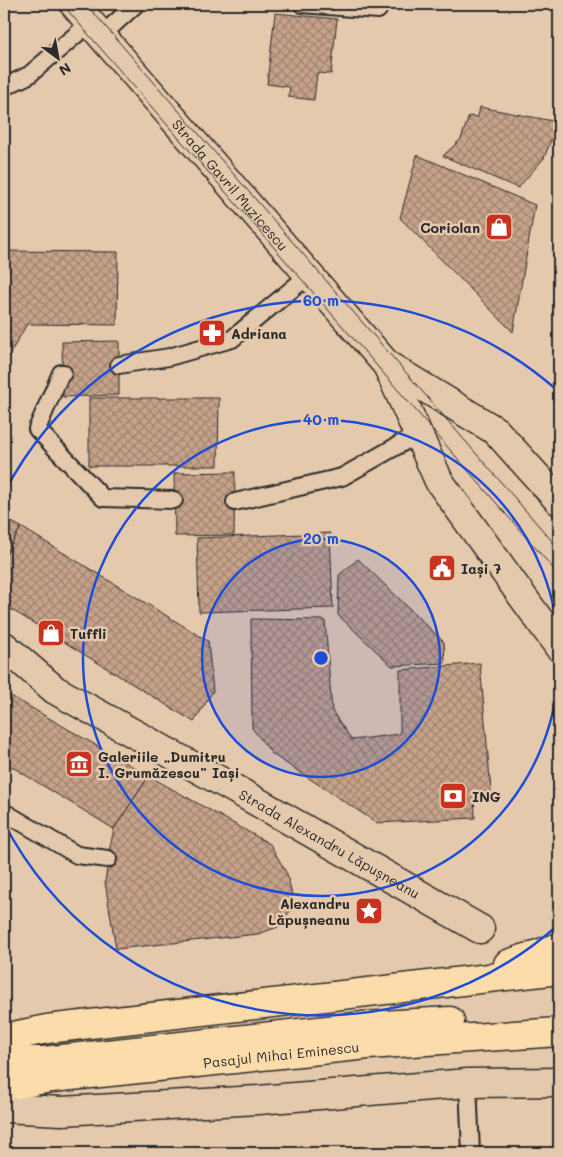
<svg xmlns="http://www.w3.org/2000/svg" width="563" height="1157" font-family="Mali,sans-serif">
<defs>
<pattern id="building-cross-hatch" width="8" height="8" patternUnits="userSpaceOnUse" patternTransform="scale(1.25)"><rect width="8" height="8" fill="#c6a28a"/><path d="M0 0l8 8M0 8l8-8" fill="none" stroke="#a18471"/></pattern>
</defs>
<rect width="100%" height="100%" fill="#e5c9ac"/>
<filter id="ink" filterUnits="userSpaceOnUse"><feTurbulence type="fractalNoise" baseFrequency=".02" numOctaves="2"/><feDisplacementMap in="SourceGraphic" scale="10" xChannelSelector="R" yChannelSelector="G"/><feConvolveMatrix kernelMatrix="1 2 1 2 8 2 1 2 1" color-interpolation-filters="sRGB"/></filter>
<g filter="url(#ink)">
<!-- building -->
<g fill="url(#building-cross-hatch)" stroke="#2b2b2b">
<path d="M275 13 337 19 331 74 317 73 314 100 288 97 290 87 267 84Z"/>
<path d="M480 107 558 122 544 158 518 188 443 156 461 139 469 116 478 117Z"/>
<path d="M417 155 535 205 513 332 400 218Z"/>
<path d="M4 251 118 252 117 325 27 324 4 364Z"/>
<path d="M119 341V395L63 397 62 342Z"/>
<path d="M89 398H219L218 466H89Z"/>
<path d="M235 472 234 535 175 536 174 473Z"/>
<path d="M4 518 21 527 4 558Z"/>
<path d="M21 527 208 641 213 691 194 722 4 605V558Z"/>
<path d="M330 533 333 608 199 612 197 538Z"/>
<path d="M358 559 444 642 445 663 392 666 338 615 339 575Z"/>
<path d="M251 619 325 620 332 711 352 740 400 734V670L480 663 491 791 474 793 475 818 377 823 272 754 252 728Z"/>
<path d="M4 692 149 776 114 829 4 762Z"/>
<path d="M149 776 270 844 287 874 292 895 290 911 278 927 258 934 116 949 105 882 110 847 114 829Z"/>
<rect x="549" y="1148" width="10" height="5"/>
</g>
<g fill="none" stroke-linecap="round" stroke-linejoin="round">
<!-- lane casing -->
<g stroke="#2b2b2b" stroke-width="20">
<g id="lane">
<path d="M302 4 378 10"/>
<path d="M102 35 136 4"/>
<path d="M4 87 29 75 91 22"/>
<path d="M119 365 169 357 232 339 309 275"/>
<path d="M63 373H61L37 429 103 498 174 500"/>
<path d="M235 502 342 477 418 434"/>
<path d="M4 812 77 855 108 859"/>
<path d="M468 1083 471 1153"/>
</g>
</g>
<!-- street casing -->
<g stroke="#2b2b2b" stroke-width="31">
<g id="street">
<path id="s1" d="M4 646 55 690 231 787 480 929"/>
</g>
</g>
<!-- secondary casing -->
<g stroke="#2b2b2b" stroke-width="31">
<g id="secondary">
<path id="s2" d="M74 4 387 365 496 431 559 501"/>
<path d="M387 365 439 481 559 647"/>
<path d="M4 1108 61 1111 258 1100 468 1083 559 1082"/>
</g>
</g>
<!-- primary casing -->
<g stroke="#2b2b2b" stroke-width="31">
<g id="primary">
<path d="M508 964 559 947"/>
<path d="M4 1038 47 1029 559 970"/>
<path d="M4 1061H43L364 1026 450 1021"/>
<path id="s3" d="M4 1086 52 1078 368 1045 559 1032"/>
</g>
</g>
<!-- lane -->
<use href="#lane" stroke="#e5c9ac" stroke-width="16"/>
<!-- street -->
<use href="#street" stroke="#e5c9ac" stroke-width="28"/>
<!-- secondary -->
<use href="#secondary" stroke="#e5c9ac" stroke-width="28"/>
<!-- primary -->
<use href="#primary" stroke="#fddcac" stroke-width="28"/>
<!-- tram -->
<g stroke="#2b2b2b" stroke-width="1">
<path d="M62 4 559 575"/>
<path d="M86 4 559 549"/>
</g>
</g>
</g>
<!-- distance rings -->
<circle cx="321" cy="658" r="119" fill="#1d4ed8" fill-opacity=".12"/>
<g fill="none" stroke="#1d4ed8" stroke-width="2.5">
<circle cx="321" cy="658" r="119"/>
<circle cx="321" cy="658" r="238"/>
<path d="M558 925A357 357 0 0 1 4 823M4 493A357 357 0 0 1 558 391"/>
</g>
<!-- icons -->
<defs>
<g id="shop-square" transform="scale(1.4375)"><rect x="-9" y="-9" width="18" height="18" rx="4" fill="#c8321e" stroke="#e5c9ac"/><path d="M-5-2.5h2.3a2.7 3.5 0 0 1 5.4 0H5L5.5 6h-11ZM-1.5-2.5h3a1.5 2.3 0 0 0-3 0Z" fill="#fff"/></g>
<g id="pharmacy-square" transform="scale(1.4375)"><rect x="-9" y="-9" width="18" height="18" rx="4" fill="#c8321e" stroke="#e5c9ac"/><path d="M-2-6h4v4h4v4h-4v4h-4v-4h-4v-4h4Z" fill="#fff"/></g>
<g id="civic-square" transform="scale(1.4375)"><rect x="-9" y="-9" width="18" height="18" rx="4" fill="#c8321e" stroke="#e5c9ac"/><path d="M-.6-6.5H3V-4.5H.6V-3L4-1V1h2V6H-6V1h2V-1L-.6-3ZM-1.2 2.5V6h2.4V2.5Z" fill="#fff"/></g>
<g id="museum-square" transform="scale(1.4375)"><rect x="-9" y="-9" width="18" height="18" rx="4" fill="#c8321e" stroke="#e5c9ac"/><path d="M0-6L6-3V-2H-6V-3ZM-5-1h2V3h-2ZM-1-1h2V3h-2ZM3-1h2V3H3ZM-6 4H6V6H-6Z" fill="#fff"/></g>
<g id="bank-square" transform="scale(1.4375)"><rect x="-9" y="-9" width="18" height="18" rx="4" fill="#c8321e" stroke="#e5c9ac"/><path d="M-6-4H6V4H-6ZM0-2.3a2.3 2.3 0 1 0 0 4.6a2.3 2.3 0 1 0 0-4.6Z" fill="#fff"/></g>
<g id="sight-square" transform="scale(1.4375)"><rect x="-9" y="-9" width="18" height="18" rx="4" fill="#c8321e" stroke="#e5c9ac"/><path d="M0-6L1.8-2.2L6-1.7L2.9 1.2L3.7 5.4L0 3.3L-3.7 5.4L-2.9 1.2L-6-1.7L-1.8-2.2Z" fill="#fff"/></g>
</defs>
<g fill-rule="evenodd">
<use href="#shop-square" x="499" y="227"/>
<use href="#pharmacy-square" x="212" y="333"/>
<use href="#civic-square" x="442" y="568"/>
<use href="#shop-square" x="51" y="633"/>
<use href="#museum-square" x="79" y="764"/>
<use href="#bank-square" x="453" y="796"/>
<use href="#sight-square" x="369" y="911"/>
</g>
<g text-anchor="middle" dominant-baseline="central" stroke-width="5" stroke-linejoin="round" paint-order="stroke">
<!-- street labels -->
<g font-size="14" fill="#2b2b2b" stroke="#e5c9ac">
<text stroke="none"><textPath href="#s2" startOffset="239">Strada Gavril Muzicescu</textPath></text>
<text stroke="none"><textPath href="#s1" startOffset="382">Strada Alexandru Lăpușneanu</textPath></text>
<text stroke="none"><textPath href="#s3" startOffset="279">Pasajul Mihai Eminescu</textPath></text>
</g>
<!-- poi labels -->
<g font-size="14" font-weight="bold" fill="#2b2b2b" stroke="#e5c9ac" text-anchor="start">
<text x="480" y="227" text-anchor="end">Coriolan</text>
<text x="231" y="333">Adriana</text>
<text x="461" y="568">Iași 7</text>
<text x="70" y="633">Tuffli</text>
<text x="98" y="756">Galeriile „Dumitru<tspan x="98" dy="16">I. Grumăzescu” Iași</tspan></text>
<text x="472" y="796">ING</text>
<text x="350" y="903" text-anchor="end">Alexandru<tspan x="350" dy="16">Lăpușneanu</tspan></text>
</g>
</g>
<circle cx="321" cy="658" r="8" fill="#1d4ed8" stroke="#e5c9ac" stroke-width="2.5"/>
<g font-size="15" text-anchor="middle" font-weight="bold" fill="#1d4ed8" stroke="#e5c9ac" stroke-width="5" stroke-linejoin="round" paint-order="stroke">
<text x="321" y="306">60 m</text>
<text x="321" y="425">40 m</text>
<text x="321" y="544">20 m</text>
</g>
<!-- margin -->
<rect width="563" height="1157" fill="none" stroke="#e5c9ac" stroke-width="20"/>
<rect x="10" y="10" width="543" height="1137" fill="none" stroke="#2b2b2b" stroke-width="2" filter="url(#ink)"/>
<!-- north arrow -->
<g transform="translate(58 58) rotate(148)" stroke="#e5c9ac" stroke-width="4" paint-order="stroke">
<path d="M0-4L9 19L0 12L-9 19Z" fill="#2b2b2b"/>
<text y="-8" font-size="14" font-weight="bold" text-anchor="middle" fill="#2b2b2b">N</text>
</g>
</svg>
